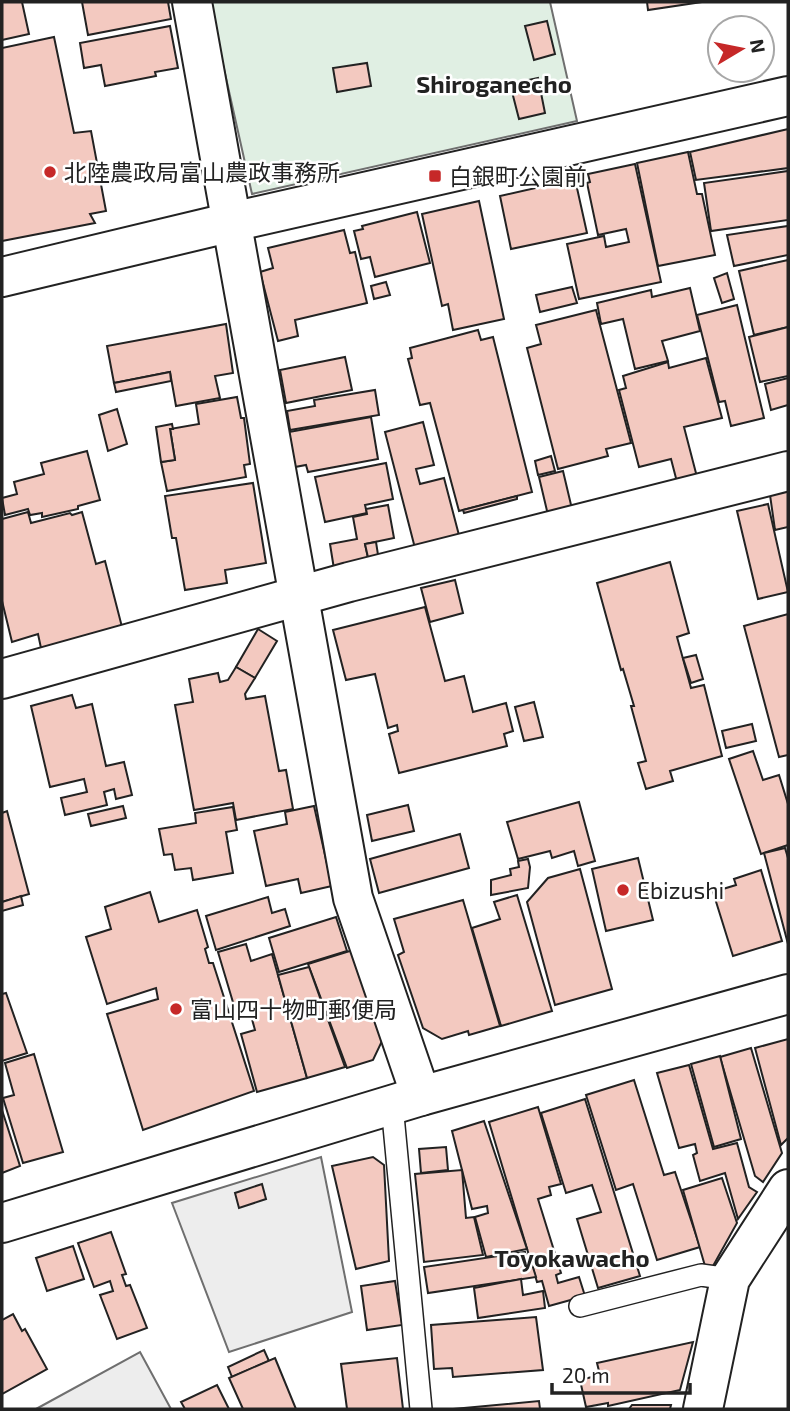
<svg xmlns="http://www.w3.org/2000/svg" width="790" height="1411" font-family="'Exo 2','Noto Sans JP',sans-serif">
<rect width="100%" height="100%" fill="#fff"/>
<!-- green -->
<path fill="#e0efe3" stroke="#6f6f6f" stroke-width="2" d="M209 2H550L577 121 252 194Z"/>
<!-- parking -->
<g fill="#ededed" stroke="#6f6f6f" stroke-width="2">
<path d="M321 1157 352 1312 229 1352 172 1203Z"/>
<path d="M140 1352 171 1409H36Z"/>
</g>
<!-- building -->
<g fill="#f3c9c0" stroke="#222" stroke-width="2">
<path d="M2 2H22L29 34 2 40Z"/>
<path d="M82 2H168L171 19 88 35Z"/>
<path d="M647 2H702L648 10Z"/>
<path d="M547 21 555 54 534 60 525 26Z"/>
<path d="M170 26 178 68 155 72 156 76 105 86 101 65 84 68 80 43Z"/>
<path d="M54 37 74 133 91 131 106 211 90 214 95 223 2 241V48Z"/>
<path d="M367 63 371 86 337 92 333 68Z"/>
<path d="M538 78 545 113 519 119 510 84Z"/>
<path d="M788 129V168L696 180 690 152Z"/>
<path d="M688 152 697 194H702L715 255 658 266 637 163Z"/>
<path d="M635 164 661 282 579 299 567 244 604 236 606 247 629 242 626 229 598 235 587 183 590 182 588 174Z"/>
<path d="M788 171V220L711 231 704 183Z"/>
<path d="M575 179 587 233 511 249 500 196Z"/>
<path d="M479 201 504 319 453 330 448 304 442 306 422 214Z"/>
<path d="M417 212 430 263 375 277 370 257 361 259 354 231 363 229 362 226Z"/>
<path d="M788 226V255L734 266 727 235Z"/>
<path d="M344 230 350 253 355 252 367 303 295 320 298 336 278 341 260 272 273 268 268 248Z"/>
<path d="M788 260V327L754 335 739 271Z"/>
<path d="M727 273 734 299 722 303 714 278Z"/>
<path d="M386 282 390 295 374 299 371 286Z"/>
<path d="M572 287 577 303 540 312 536 295Z"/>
<path d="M690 288 700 331 662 341 668 361 635 369 623 319 601 324 597 303 651 290 652 297Z"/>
<path d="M737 305 764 418 731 426 725 401 719 402 697 315Z"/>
<path d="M596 310 631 443 606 449 608 456 558 469 527 348 541 344 536 325Z"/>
<path d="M226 324 233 373 215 376 220 398 176 406 170 372 114 383 107 346Z"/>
<path d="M788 327V376L760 382 749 337Z"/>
<path d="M478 330 481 340 493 337 532 492 459 511 430 403 420 405 408 359 412 358 410 348Z"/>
<path d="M345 357 352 390 286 403 280 370Z"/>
<path d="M706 358 722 418 684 427 697 477 677 482 671 459 639 467 619 390 626 388 623 376 668 362 669 368Z"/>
<path d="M170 372 171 381 116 392 114 383Z"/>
<path d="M788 378V405L771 410 765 384Z"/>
<path d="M375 390 379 415 290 430 287 411 315 406 314 400Z"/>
<path d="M237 397 241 418H244L250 464 244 465 246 477 167 491 161 462 175 460 170 429 199 424 196 404Z"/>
<path d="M117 409 127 444 108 451 99 415Z"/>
<path d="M371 417 378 459 308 472 306 465 295 467 289 432Z"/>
<path d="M423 422 434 465 416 469 420 484 444 478 460 539 416 552 385 432Z"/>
<path d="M172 424 173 429H170L175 460 161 462 156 427Z"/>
<path d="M87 451 100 500 78 506V509L42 517V513L30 515 28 509 5 515 2 498 17 494 14 482 44 474 41 463Z"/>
<path d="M551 456 555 471 538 475 535 461Z"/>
<path d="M386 463 393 499 365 505 367 513 325 522 315 477Z"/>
<path d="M563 471 572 509 548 515 539 477Z"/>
<path d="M253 483 266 563 225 570 227 583 185 590 176 538H172L165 496Z"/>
<path d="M788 491V527L775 530 770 495Z"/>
<path d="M517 496V499L464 513 463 510Z"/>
<path d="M768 504 788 592 758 599 737 511Z"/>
<path d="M388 505 394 538 365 544 369 562 334 569 330 544 357 539 353 517 367 514 366 509Z"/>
<path d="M28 512 31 523 70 513 72 515 82 512 96 564 105 561 122 627 41 648 38 634 12 642 2 601V519Z"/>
<path d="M376 542 379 561 369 562 365 544Z"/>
<path d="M670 562 689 633 677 637 691 688 704 685 722 756 670 771 673 781 646 789 638 763 646 761 631 706H634L623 669 621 670 597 583Z"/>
<path d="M455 580 463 613 430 622 421 588Z"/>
<path d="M425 607 445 681 464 676 473 712 506 703 513 731 504 734 507 746 399 773 389 734 398 731 397 725 388 728 375 674 346 680 333 630Z"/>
<path d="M788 614V755L779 757 744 626Z"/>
<path d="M258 629 277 641 255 678 236 667Z"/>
<path d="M696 655 703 679 691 683 683 658Z"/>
<path d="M236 667 255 678 245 694 246 699 265 696 279 771 286 770 293 809 236 820 233 803 194 810 175 705 193 702 189 679 218 673 220 682 228 680Z"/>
<path d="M72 695 76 708 92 704 106 766 124 762 132 795 116 799 114 789 104 792 107 805 65 815 61 798 87 792 84 779 50 787 31 706Z"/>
<path d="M534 702 543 737 524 741 515 707Z"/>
<path d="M752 724 756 741 726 748 722 731Z"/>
<path d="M753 751 763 780 779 775 788 804V845L761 854 729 759Z"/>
<path d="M579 802 595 861 578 866 574 851 552 858 550 851 518 859 507 822Z"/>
<path d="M408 805 414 831 372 841 367 815Z"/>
<path d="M123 806 126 818 91 826 88 814Z"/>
<path d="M314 806 332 886 301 893 298 879 266 886 254 831 287 824 285 812Z"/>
<path d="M233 807 237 830 226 832 233 873 193 880 191 868 175 870 172 854 164 855 159 829 196 823 195 813Z"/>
<path d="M7 811 29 894 2 902V813Z"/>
<path d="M460 834 469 868 379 893 370 859Z"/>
<path d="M785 848 788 858V944L764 853Z"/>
<path d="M638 858 653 920 606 931 592 869Z"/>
<path d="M528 859 530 867 528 888 491 895V880L511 875 510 869 519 867 518 861Z"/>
<path d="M580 869 612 989 555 1005 527 902 548 878Z"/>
<path d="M761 870 782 941 733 956 713 892 736 885 734 879Z"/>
<path d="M150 892 159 922 197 910 208 947 205 949 209 963H213L254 1091 143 1130 107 1014 158 999 156 988 107 1004 86 937 111 929 105 907Z"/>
<path d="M517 895 552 1011 501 1026 472 928 500 919 494 902Z"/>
<path d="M21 896 23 905 2 911V902Z"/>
<path d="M268 897 272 913 285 909 290 926 216 950 206 916Z"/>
<path d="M463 900 500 1026 469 1035 468 1031 442 1039 423 1028 398 955 404 952 394 919Z"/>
<path d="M336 917 347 951 279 972 269 938Z"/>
<path d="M246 944 251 961 272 954 307 1078 257 1092 241 1034 255 1030 248 1005 235 1009 218 952Z"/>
<path d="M353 950 383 1039 373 1060 347 1068 308 964Z"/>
<path d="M309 967 345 1067 307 1078 278 975Z"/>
<path d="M6 993 27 1053 2 1061V994Z"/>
<path d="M788 1039V1138L781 1145 755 1048Z"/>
<path d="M751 1048 782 1153 763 1182 755 1176 720 1057Z"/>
<path d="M34 1054 63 1152 23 1163 3 1098 14 1095 5 1063Z"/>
<path d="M720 1056 741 1139 714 1147 691 1064Z"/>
<path d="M689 1065 713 1149 737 1143 749 1187 757 1192 738 1219 725 1173 700 1181 693 1155 697 1153 695 1144 679 1148 657 1073Z"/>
<path d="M634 1080 664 1175 675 1172 700 1247 657 1260 633 1184 616 1190 586 1095Z"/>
<path d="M585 1099 640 1276 598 1288 577 1219 601 1212 592 1185 566 1193 541 1113Z"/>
<path d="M538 1107 561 1184 549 1187 551 1195 538 1199 561 1273 556 1275 558 1283 579 1277 585 1296 549 1306 542 1281 537 1282 489 1122Z"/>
<path d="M2 1110 20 1166 2 1173Z"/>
<path d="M484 1121 527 1249 486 1257 475 1217 488 1213 487 1206 472 1209 452 1131Z"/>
<path d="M446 1147 448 1170 421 1173 419 1149Z"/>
<path d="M373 1157 384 1165 389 1261 356 1269 332 1166Z"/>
<path d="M462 1170 466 1218 474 1217 483 1255 424 1262 415 1174Z"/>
<path d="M722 1178 737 1223 713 1266H705L683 1190Z"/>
<path d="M262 1184 266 1199 239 1208 235 1193Z"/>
<path d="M111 1232 126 1274 122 1275 126 1286 130 1285 147 1328 117 1339 100 1295 113 1291 110 1281 94 1287 78 1243Z"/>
<path d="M73 1246 84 1279 47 1291 36 1258Z"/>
<path d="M525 1252 527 1261H531L536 1277 428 1293 424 1267Z"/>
<path d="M521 1279 523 1295 543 1291 545 1308 478 1318 474 1288Z"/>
<path d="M395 1281 402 1325 367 1330 361 1286Z"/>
<path d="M13 1314 22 1331 25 1329 47 1369 2 1394V1320Z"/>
<path d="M536 1317 543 1370 453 1377 452 1368 434 1369 431 1325Z"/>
<path d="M693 1342 680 1390 608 1406V1403L586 1407 580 1380 600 1375 597 1363Z"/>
<path d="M264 1350 269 1361 232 1377 228 1367Z"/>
<path d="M275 1358 296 1409H243L229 1378Z"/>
<path d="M397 1358 403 1409H347L341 1364Z"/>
<path d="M217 1385 229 1409H185L181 1402Z"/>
<path d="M539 1401 540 1409H453Z"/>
<path d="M632 1405H671L670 1409H629Z"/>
</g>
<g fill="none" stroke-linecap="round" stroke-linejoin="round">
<!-- lane casing -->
<g stroke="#222" stroke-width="24">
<g id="lane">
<path d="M392 1105 421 1409"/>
<path d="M580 1306 701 1275 730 1279"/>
</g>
</g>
<!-- street casing -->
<g stroke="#222" stroke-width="42">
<g id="street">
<path d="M192 2 353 898 421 1096"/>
<path d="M2 277 232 222 788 96"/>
<path d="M2 679 349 582 788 471"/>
<path d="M2 1223 421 1096 788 994"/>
<path d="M703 1409 730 1279 788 1189"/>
</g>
</g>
<!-- lane -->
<use href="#lane" stroke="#fff" stroke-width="21"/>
<!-- street -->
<use href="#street" stroke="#fff" stroke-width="38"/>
</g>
<!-- markers -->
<g fill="#c62828" stroke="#fff" stroke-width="2.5">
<circle cx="50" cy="172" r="7"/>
<rect x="428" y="169" width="14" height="14" rx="3.5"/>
<circle cx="623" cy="890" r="7"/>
<circle cx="176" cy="1009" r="7"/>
</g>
<g text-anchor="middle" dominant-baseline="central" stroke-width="5" stroke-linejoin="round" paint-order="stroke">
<!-- poi labels -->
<g font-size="23" fill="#222" stroke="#fff" text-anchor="start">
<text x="64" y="172">北陸農政局富山農政事務所</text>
<text x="449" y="176">白銀町公園前</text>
<text x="637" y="890">Ebizushi</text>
<text x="190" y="1009">富山四十物町郵便局</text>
</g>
<!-- neighbourhood labels -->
<g font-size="24" font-weight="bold" fill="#222" stroke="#fff">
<text x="494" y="83">Shiroganecho</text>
<text x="572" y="1257">Toyokawacho</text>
</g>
</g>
<!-- border -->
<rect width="790" height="1411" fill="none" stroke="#222222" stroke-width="7"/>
<!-- north arrow -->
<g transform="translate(741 49) rotate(80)"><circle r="33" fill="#ffffff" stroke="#a7a7a7" stroke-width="2"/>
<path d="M0-5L12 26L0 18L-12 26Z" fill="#c62828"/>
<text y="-10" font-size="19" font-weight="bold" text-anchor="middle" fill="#222222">N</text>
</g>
<!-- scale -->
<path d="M552 1383v10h138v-10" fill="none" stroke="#222222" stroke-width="3.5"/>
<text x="562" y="1383" font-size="21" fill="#222222" stroke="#ffffff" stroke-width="5" paint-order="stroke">20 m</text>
</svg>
